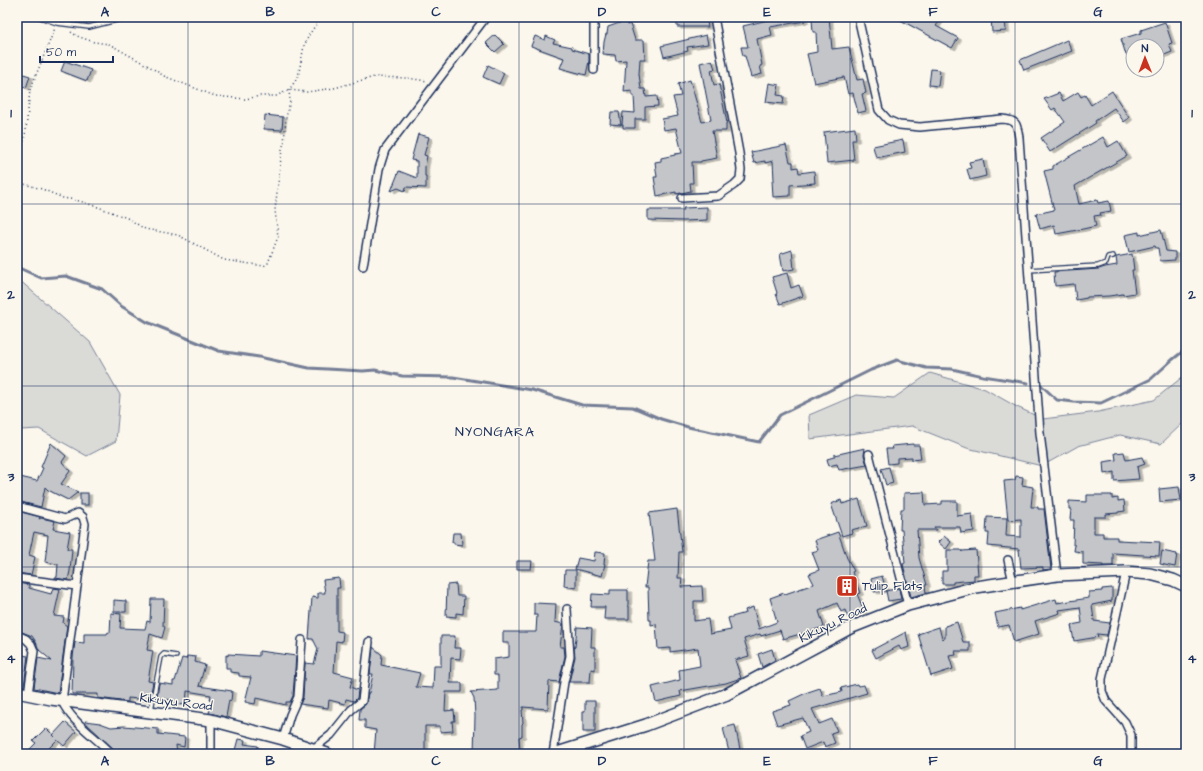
<svg xmlns="http://www.w3.org/2000/svg" width="1203" height="771" font-family="'Architects Daughter',sans-serif">
<defs>
<filter id="shadow"><feDropShadow dx="3.5" dy="2" stdDeviation="0" flood-color="#0004"/></filter>
</defs>
<rect width="100%" height="100%" fill="#fbf7ec"/>
<filter id="ink" filterUnits="userSpaceOnUse"><feTurbulence type="fractalNoise" baseFrequency=".025" numOctaves="2"/><feDisplacementMap in="SourceGraphic" scale="8" xChannelSelector="R" yChannelSelector="G"/><feConvolveMatrix kernelMatrix="1 2 1 2 8 2 1 2 1" color-interpolation-filters="sRGB"/></filter>
<g filter="url(#ink)">
<!-- green -->
<g fill="#dadad7" stroke="#7a849a">
<path d="M17 278 90 342 120 395 116 441 87 456 39 429 21 430 17 420Z"/>
<path d="M930 373 985 389 1017 407 1043 419 1098 412 1154 400 1186 374V420L1161 444 1120 435 1078 446 1042 466 967 448 912 426 810 439 809 415 856 395 894 398Z"/>
</g>
<g fill="none" stroke-linecap="round" stroke-linejoin="round">
<!-- stream -->
<g stroke="#747e96" stroke-width="3">
<path d="M17 267 41 278 66 276 102 289 121 306 147 322 219 351 259 357 309 368 363 371 375 370 402 376 453 377 532 390 582 405 633 407 661 419 688 427 759 442 780 415 871 370 897 360 926 368 952 369 983 376 1028 383"/>
<path d="M1040 384 1057 400 1074 402 1101 403 1151 379 1172 360 1186 349"/>
</g>
</g>
<!-- building -->
<g fill="#c3c5c9" stroke="#1b2f5e" filter="url(#shadow)">
<path d="M677 17H706L708 27H677Z"/>
<path d="M780 17H804L805 21 770 27 772 35 757 39 762 65 760 66 762 74 751 77 745 56H743L741 47H748L743 26Z"/>
<path d="M829 17 832 49 849 47 857 80 863 79 866 93 862 94 866 111 858 113 853 93 848 94 844 77 814 83 807 54 817 52 816 32H813L812 19Z"/>
<path d="M895 17H920L927 21 930 17H942L936 26 958 38 952 48Z"/>
<path d="M991 17H1005L1006 31 992 32Z"/>
<path d="M625 21 627 25 630 24 635 40H644L645 59H640L639 74 641 89H645L646 97 657 96 658 106 645 107V119H635V128H623V125H622L623 112 635 113 634 96H632V91L624 92 626 60 616 61 615 55 603 54 604 42 606 34H607L608 27Z"/>
<path d="M1165 22 1172 43 1169 44 1172 52 1159 57 1157 52V46H1133V53L1126 55 1121 39 1141 33V30Z"/>
<path d="M495 35 504 44 495 52 486 43Z"/>
<path d="M706 35 708 44 687 47 688 51 664 57 661 46Z"/>
<path d="M535 36 545 40 546 36 555 40 553 43 572 47V49L589 54V61L586 75 560 68 564 58 531 46Z"/>
<path d="M1067 40 1072 51 1024 70 1020 60Z"/>
<path d="M712 60 715 69 711 70 714 85 719 84 727 123H726V131H712L717 158 701 161V162H692L693 183H690L691 191 676 194V192L657 196 654 177H657L655 162 661 161V158L675 155V154L682 153 676 128 664 130 662 119 678 116 673 97 681 96 678 84 690 80 702 122 711 120 700 63Z"/>
<path d="M65 61 91 70 87 81 61 71Z"/>
<path d="M488 65 504 73 499 84 483 77Z"/>
<path d="M931 69 940 70 938 86 929 85Z"/>
<path d="M17 72 30 76 26 88 17 84Z"/>
<path d="M769 83 779 85 777 95 784 96 783 104 766 102Z"/>
<path d="M1112 91 1129 118 1124 122 1114 108 1095 121 1096 123 1050 152 1041 138 1065 122 1055 108 1052 110 1044 99 1059 93 1063 101 1078 92 1081 97 1085 95 1091 105Z"/>
<path d="M611 112H619L621 125 610 124Z"/>
<path d="M265 115 283 117 282 130 264 129Z"/>
<path d="M855 128 856 140H852L854 160 827 163 824 132Z"/>
<path d="M418 134 429 137 424 155 427 156 425 167V176H426V188L406 187 405 191 398 188 391 191 399 171 417 178V161L411 160Z"/>
<path d="M1103 137 1108 147 1118 141 1127 156 1075 186 1079 204 1097 200 1098 203 1109 201 1111 211 1100 213 1101 215 1094 216 1096 226 1083 229 1056 234 1054 225 1040 229 1036 214 1054 210 1044 171 1053 169V166Z"/>
<path d="M903 140 905 152 876 158 873 146Z"/>
<path d="M786 145 790 162H793V168L798 167 799 173 814 171 815 183 790 185V196L773 197 772 180H774L773 161 765 163V161L754 163 751 152Z"/>
<path d="M983 159 986 176 970 180 967 169 971 168 969 162Z"/>
<path d="M707 207V220L684 221 648 220V210H684L683 208Z"/>
<path d="M1161 230 1166 251 1175 252V260L1160 261 1158 248H1156L1155 246 1129 252 1125 235 1139 232V235Z"/>
<path d="M792 250 794 269 783 271 780 254Z"/>
<path d="M1132 254 1134 270H1132L1135 293 1123 295V294L1109 296 1087 297V298L1076 300 1074 284 1055 286 1054 272 1099 269 1105 267 1117 265 1116 257Z"/>
<path d="M787 273 791 288 799 285 803 296 780 304 776 294 777 293 772 277Z"/>
<path d="M51 443 66 456 62 462 70 471 61 484 78 492 68 500 48 490 45 487 41 507 17 501V491L20 477 37 481 43 468 41 467Z"/>
<path d="M913 444V445H919L921 459 912 460V457L897 458V463L888 464 886 449H893L892 446Z"/>
<path d="M865 448 864 455 867 465 839 470 837 464 829 466 827 459 834 457V455Z"/>
<path d="M1124 452 1126 460 1142 457 1145 464 1137 467 1139 479 1114 481V472L1104 474 1103 462 1116 460 1115 453Z"/>
<path d="M889 467 893 483 886 485 881 469Z"/>
<path d="M1016 476 1023 477 1022 485 1033 487 1031 507H1038V509H1044L1051 569 1043 570V567L1021 568 1019 549 988 546 989 533H986L987 517 1007 518 1006 536 1021 537V519L1008 520 1004 481 1015 480Z"/>
<path d="M1179 487 1181 500 1160 502 1159 489Z"/>
<path d="M924 492 925 505 942 504V501H957V516L972 514 974 531 961 533 960 527H934L936 530H917L919 558 927 585H925L926 593 911 597 903 564 905 563 902 530H900L901 509H904V493Z"/>
<rect x="80" y="493" width="8" height="12"/>
<path d="M1087 495H1112V499L1118 498V501L1124 500 1125 511 1118 512V513L1106 514V517H1094V533H1103V537H1117V540L1160 542 1159 556 1113 553V566H1103V565L1083 564V552L1074 551 1075 545H1073L1074 520H1070L1071 509H1069V501L1087 502Z"/>
<path d="M859 499 867 526 851 530 852 533 842 536 831 504 841 500 842 504Z"/>
<path d="M677 509 682 552H679L678 578H682L681 587 702 586 703 601H694V621L708 619 710 634 731 630 728 618 746 613 745 610 753 607 759 629 777 622 770 598 784 593 785 594 814 584 809 574 819 570 812 552 818 550 815 540 838 532 847 558 854 571 852 572 860 593 857 594 864 611 848 618 845 610 841 612 837 603 819 611 824 627 783 639 780 630 761 636 760 634 744 639 749 656 735 660 741 678 726 683 680 691 681 696 656 702 652 687 680 680 679 670 700 666 698 648 670 652V648L658 649 656 624 651 625V620H649L648 587H645L648 561H655L649 513Z"/>
<path d="M17 511 40 517 39 519 41 518 55 521 53 529 70 532 67 549H72L70 571 68 580 55 578V577H57L58 564 45 562 48 535 34 532 29 555 35 557 31 575 17 573Z"/>
<path d="M453 533H461L462 545 454 544V542H452Z"/>
<path d="M944 536 951 542 946 549 938 542Z"/>
<path d="M947 550H961L962 552V551L976 550 978 575H974V580L953 582V584H942V571H947Z"/>
<path d="M1162 551 1177 554 1175 567 1160 564Z"/>
<path d="M595 552 605 553 604 564H605L602 576 575 569 578 558 594 561Z"/>
<path d="M517 561H532L531 569H517Z"/>
<path d="M565 570H576V588L564 586Z"/>
<path d="M882 576 886 590 874 592 871 579Z"/>
<path d="M339 578 340 588H337V631L343 632 342 642 336 641 334 672 353 677 350 687 358 690 357 698 354 701 346 699 345 704 329 700 328 708 300 704 303 697 305 663 314 664 318 649 313 639H309L312 597 318 598V593H325L323 580Z"/>
<path d="M17 583 29 585V588L51 594 53 588 60 589 54 616 64 617 63 623 67 626 58 693 34 688 38 658 52 661 39 650 36 642 32 636 17 630Z"/>
<path d="M456 584 457 596H464L463 614 456 613V617L446 616 447 585Z"/>
<path d="M899 588 901 599 888 601 886 591Z"/>
<path d="M1112 588V601L1092 605 1094 621 1110 623 1107 635 1097 634 1098 637 1074 641 1071 625 1082 623 1080 607 1059 610 1060 613 1035 621 1039 634 1014 642 1009 625 998 627 995 613 1020 608V610L1056 599 1057 603 1089 598V592L1102 591V589Z"/>
<path d="M610 590H628V606H629V619H604L605 607H591L592 594 610 595Z"/>
<path d="M151 599H164L163 626 165 627 162 638 150 634 147 650 153 651 148 681 153 682 150 697H149V700L128 698V702L98 698V694H72L73 657 75 642 84 643V634H107L108 632 110 633 111 613 121 614 120 628 145 629 147 621 150 622Z"/>
<path d="M114 600 126 601V612H114Z"/>
<path d="M534 603 556 604 555 622 563 624 560 647H564L565 656 559 682 549 681 548 709 523 707V710H522L523 723 522 724V736L519 737 520 750 486 754H474L475 716 474 698 471 692 498 690V675H494V659L509 657V643H503V632H536L537 615H534Z"/>
<path d="M957 622 963 642H970V651H955L956 655 949 656 953 669 931 676 918 634 939 627 942 639 945 638V626Z"/>
<path d="M577 627 592 628 591 647H595V670L591 669 590 682H569L575 657 574 647H575Z"/>
<path d="M906 632 909 647 901 650 899 646 876 658 872 650Z"/>
<path d="M441 636H455L454 648H461L460 659 451 658 450 683H462V692H446L445 711 454 710 455 721H452L453 731 440 732V726H425V754H374L376 730 365 728V720H359L360 709 366 704 368 693H369L373 674H370L373 647 382 655 381 665 420 673 416 687 433 688 434 666H441Z"/>
<path d="M772 649 775 660 762 667 758 654Z"/>
<path d="M259 651 296 656 293 696 290 702H286V705L256 698 255 704 245 702 251 677 239 676V673L230 672V668H226V655L228 656V654L259 656Z"/>
<path d="M22 655 28 656 24 686 17 685V668L19 658H21Z"/>
<path d="M187 656 196 657 195 662 205 665 199 686 232 691 231 701 229 700 226 717 209 713 212 701 210 700 211 695 187 691 186 705 171 703V700L157 698 159 683 173 685V681H175L182 658 186 659Z"/>
<path d="M857 684 858 686 864 685 867 693 812 709 819 724 832 719 837 731 831 733 835 743 825 747 823 742 805 749 800 736 809 732 803 718 777 725 772 711 791 705 789 701 808 692 820 688 823 696 842 692 841 688Z"/>
<path d="M585 701H595V732H583V711H585Z"/>
<path d="M85 721 100 723 111 727 124 726 158 729V734L185 737 184 747 176 745 177 754H135L120 752V749L115 750 87 724Z"/>
<path d="M65 722 76 732 64 746 57 740 43 754H25L36 743 33 741 46 728 55 737 53 735Z"/>
<path d="M735 725 740 749 729 752 723 728Z"/>
<path d="M238 739 245 740 244 744 258 746 257 754H234Z"/>
</g>
<g fill="none" stroke-linecap="round" stroke-linejoin="round">
<!-- service casing -->
<g stroke="#1b2f5e" stroke-width="6">
<g id="service">
<path d="M40 17 57 23 89 27 128 17"/>
<path d="M1028 270 1098 266 1106 263 1108 257 1113 256"/>
<path d="M151 710 161 657 164 654 176 656"/>
</g>
</g>
<!-- minor casing -->
<g stroke="#1b2f5e" stroke-width="10">
<g id="minor">
<path d="M858 17 879 110 888 120 899 125 920 127 1002 119C1017 120 1017 124 1019 138L1040 433 1057 575"/>
<path d="M594 70V17"/>
<path d="M682 198 718 196 734 185 740 179 741 170 739 153 714 17"/>
<path d="M363 266 379 169 385 150 486 17"/>
<path d="M869 454 908 605"/>
<path d="M17 506 65 519 78 513 83 517 85 524 62 701C71 722 96 737 112 754"/>
<path d="M1008 560 1013 582"/>
<path d="M1126 572 1102 679V691L1106 701 1125 722 1131 735V754"/>
<path d="M17 578 77 586"/>
<path d="M17 635 26 639 31 644 34 651 28 694"/>
<path d="M283 739 290 715 298 697 302 640"/>
<path d="M313 749 331 735 351 710 362 701 369 642"/>
<path d="M211 754V720"/>
<path d="M553 754 564 682 570 656 567 609"/>
</g>
</g>
<!-- secondary casing -->
<g stroke="#1b2f5e" stroke-width="14">
<g id="secondary">
<path d="M17 692 51 699 211 720 283 739 327 754"/>
<path d="M554 754 646 725 727 694 850 628 908 605 976 587 1057 575 1126 572 1150 574 1173 580 1186 586"/>
</g>
</g>
<!-- path -->
<g stroke="#1b2f5e" stroke-width="1.5" stroke-dasharray="1 3" stroke-linecap="butt">
<path d="M71 32 77 36 94 42 109 44 152 68 164 76 215 96 245 99 260 96H276L289 90 307 92 334 88 374 77 407 78 427 81"/>
<path d="M17 173 26 130 30 90 55 28"/>
<path d="M17 182 42 189 63 198 76 200 98 207 127 218 145 229 178 235 224 260 264 266 268 263 278 237 275 210 282 149 284 143 286 118 290 101 289 90 298 77 304 46 309 35 321 17"/>
</g>
<!-- service -->
<use href="#service" stroke="#fbf7ec" stroke-width="3.5"/>
<!-- minor -->
<use href="#minor" stroke="#fbf7ec" stroke-width="7"/>
<!-- secondary -->
<use href="#secondary" stroke="#fbf7ec" stroke-width="11"/>
</g>
</g>
<!-- grid -->
<path fill="none" stroke="#1b2f5e" stroke-width="1" stroke-opacity="0.55" d="M188 17V754M353 17V754M519 17V754M684 17V754M850 17V754M1015 17V754M17 204H1186M17 386H1186M17 567H1186"/>
<!-- icons -->
<defs>
<g id="building-square" transform="scale(1.15)"><rect x="-9" y="-9" width="18" height="18" rx="4" fill="#c8321e" stroke="#fbf7ec"/><path d="M-4-6H4V6H1V3H-1V6H-4ZM-2.5-4.3h1.7v1.8h-1.7ZM.8-4.3h1.7v1.8H.8ZM-2.5-1h1.7V.8h-1.7ZM.8-1h1.7V.8H.8Z" fill="#fff"/></g>
</defs>
<g fill-rule="evenodd">
<use href="#building-square" x="847" y="586"/>
</g>
<g text-anchor="middle" dominant-baseline="central" stroke-width="3" stroke-linejoin="round" paint-order="stroke">
<!-- poi labels -->
<g font-size="13" fill="#1b2f5e" stroke="#fbf7ec" text-anchor="start">
<text x="862" y="586">Tulip Flats</text>
</g>
<!-- street labels -->
<g font-size="13" fill="#1b2f5e" stroke="#fbf7ec">
<text transform="translate(833 623) rotate(-26)">Kikuyu Road</text>
<text transform="translate(176 702) rotate(7)">Kikuyu Road</text>
</g>
<!-- neighbourhood labels -->
<g font-size="14" letter-spacing="1" fill="#1b2f5e" stroke="#fbf7ec">
<text x="495" y="432">NYONGARA</text>
</g>
</g>
<!-- margin -->
<rect width="1203" height="771" fill="none" stroke="#fbf7ec" stroke-width="44"/>
<!-- north arrow -->
<g transform="translate(1145 58) rotate(359)"><circle r="19" fill="#fbf7ec" stroke="#a1a7b3"/>
<path d="M0-3L7 15L0 10L-7 15Z" fill="#c8321e"/>
<text y="-6" font-size="11" font-weight="bold" text-anchor="middle" fill="#1b2f5e">N</text>
</g>
<!-- scale -->
<path d="M40 56v6h73v-6" fill="none" stroke="#1b2f5e" stroke-width="2"/>
<text x="46" y="56" font-size="12" fill="#1b2f5e" stroke="#fbf7ec" stroke-width="3" paint-order="stroke">50 m</text>
<rect x="22" y="22" width="1159" height="727" fill="none" stroke="#1b2f5e" stroke-width="1.5"/>
<g font-size="13" text-anchor="middle" font-weight="bold" fill="#1b2f5e">
<text x="105" y="16">A</text>
<text x="270" y="16">B</text>
<text x="436" y="16">C</text>
<text x="602" y="16">D</text>
<text x="767" y="16">E</text>
<text x="933" y="16">F</text>
<text x="1098" y="16">G</text>
<text x="11" y="117">1</text>
<text x="1192" y="117">1</text>
<text x="11" y="299">2</text>
<text x="1192" y="299">2</text>
<text x="11" y="481">3</text>
<text x="1192" y="481">3</text>
<text x="11" y="663">4</text>
<text x="1192" y="663">4</text>
<text x="105" y="765">A</text>
<text x="270" y="765">B</text>
<text x="436" y="765">C</text>
<text x="602" y="765">D</text>
<text x="767" y="765">E</text>
<text x="933" y="765">F</text>
<text x="1098" y="765">G</text>
</g>
</svg>
